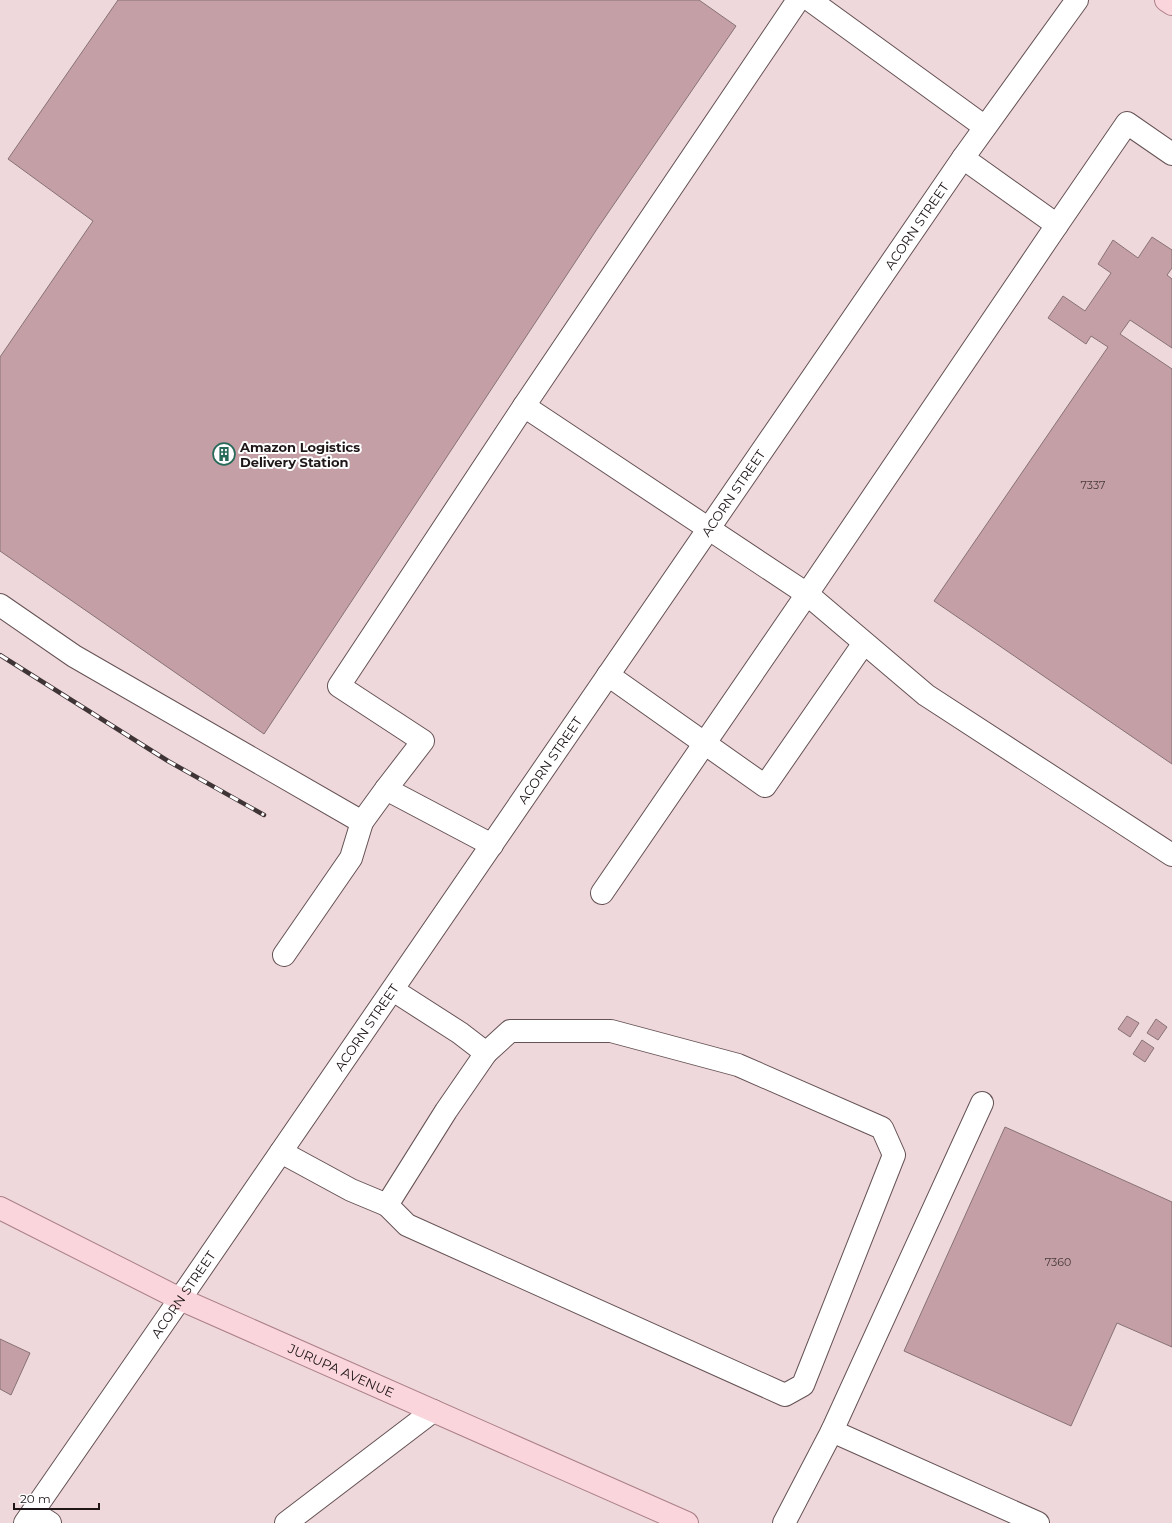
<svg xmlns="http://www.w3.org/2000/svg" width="1172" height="1523" font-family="Montserrat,sans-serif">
<rect width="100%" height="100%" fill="#efd8db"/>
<!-- building -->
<g fill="#c4a0a6" stroke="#877275">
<path d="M118 0H699L736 26 597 229 264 734 0 551V357L93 221 8 159Z"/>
<path d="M1152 237 1172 250V268L1167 275 1172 279V348L1130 320 1120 334 1172 369V764L934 601 1108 347 1091 336 1086 344 1048 318 1063 296 1085 311 1111 273 1098 264 1113 240 1138 258Z"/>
<path d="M1127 1016 1139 1023 1130 1037 1118 1029Z"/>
<path d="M1156 1019 1167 1027 1158 1040 1147 1033Z"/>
<path d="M1142 1040 1154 1048 1145 1062 1133 1054Z"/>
<path d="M1005 1127 1172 1202V1347L1117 1323 1071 1426 904 1351Z"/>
<path d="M0 1339 30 1353 11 1395 0 1389Z"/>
</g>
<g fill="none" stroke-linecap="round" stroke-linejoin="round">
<!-- minor casing -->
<g stroke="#655255" stroke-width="24">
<g id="minor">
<path d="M810 0 985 127"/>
<path d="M963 158 1057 225 1127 123 1172 154"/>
<path d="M524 406 807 594 1057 225"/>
<path d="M0 605 74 656 362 822 386 789 423 741 339 686 524 406 798 0"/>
<path d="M608 675 765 786 864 643"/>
<path d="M386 789 492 845"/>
<path d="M602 893 807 594 926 695 1172 855"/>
<path d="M284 955 351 858 362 822"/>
<path d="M281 1152 351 1190 387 1205 446 1111 486 1053 460 1033 393 990"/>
<path d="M387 1205 407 1225 785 1395 803 1385 894 1155 882 1128 738 1065 611 1031H510L486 1053"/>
<path d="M832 1431 982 1103"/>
<path d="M33 1512 50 1523"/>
<path id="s1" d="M25 1523 180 1299 963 158 1077 0"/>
<path d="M286 1523 433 1411"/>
<path d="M784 1523 832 1431 1038 1523"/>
</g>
</g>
<!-- major casing -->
<g stroke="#ab8087" stroke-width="24">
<g id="major">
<path d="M1166 0 1172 4"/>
<path id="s2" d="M0 1208 180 1299 687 1523"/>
</g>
</g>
<!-- minor -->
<use href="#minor" stroke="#fff" stroke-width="22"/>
<!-- major -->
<use href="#major" stroke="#fad5dc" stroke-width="22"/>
<!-- rail casing -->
<g stroke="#3f3436" stroke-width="4.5">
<path id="rail" d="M0 655 168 761 264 815"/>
</g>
<!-- rail -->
<use href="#rail" stroke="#fff" stroke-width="3" stroke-dasharray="9" stroke-linecap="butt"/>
</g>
<!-- icons -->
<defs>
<g id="building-ring" transform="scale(1.15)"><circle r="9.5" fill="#fff" stroke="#286a59" stroke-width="1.5"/><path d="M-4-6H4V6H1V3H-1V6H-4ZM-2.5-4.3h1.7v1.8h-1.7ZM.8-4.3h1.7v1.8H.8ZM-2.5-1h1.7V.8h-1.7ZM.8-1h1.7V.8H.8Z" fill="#286a59"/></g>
</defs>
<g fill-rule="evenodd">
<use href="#building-ring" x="224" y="454"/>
</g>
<g text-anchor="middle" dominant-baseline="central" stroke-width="4" stroke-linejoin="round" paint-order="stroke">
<!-- number labels -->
<g font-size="11" fill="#48383b">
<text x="1093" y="485">7337</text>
<text x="1058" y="1262">7360</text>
</g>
<!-- street labels -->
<g font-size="13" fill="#1e1617" stroke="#fff">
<text stroke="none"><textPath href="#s1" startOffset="1574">ACORN STREET</textPath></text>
<text stroke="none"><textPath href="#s1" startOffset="1250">ACORN STREET</textPath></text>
<text stroke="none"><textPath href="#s1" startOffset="926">ACORN STREET</textPath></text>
<text stroke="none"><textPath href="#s1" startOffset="602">ACORN STREET</textPath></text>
<text stroke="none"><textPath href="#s1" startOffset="278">ACORN STREET</textPath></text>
<text stroke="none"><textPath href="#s2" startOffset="378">JURUPA AVENUE</textPath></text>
</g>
<!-- poi labels -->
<g font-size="13" font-weight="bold" fill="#1e1617" stroke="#fff" text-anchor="start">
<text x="240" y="447">Amazon Logistics<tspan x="240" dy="15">Delivery Station</tspan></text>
</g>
</g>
<!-- scale -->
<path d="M14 1503v6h85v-6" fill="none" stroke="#1e1617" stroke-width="2"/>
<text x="20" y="1503" font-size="12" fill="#1e1617" stroke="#ffffff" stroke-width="3" paint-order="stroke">20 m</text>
</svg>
